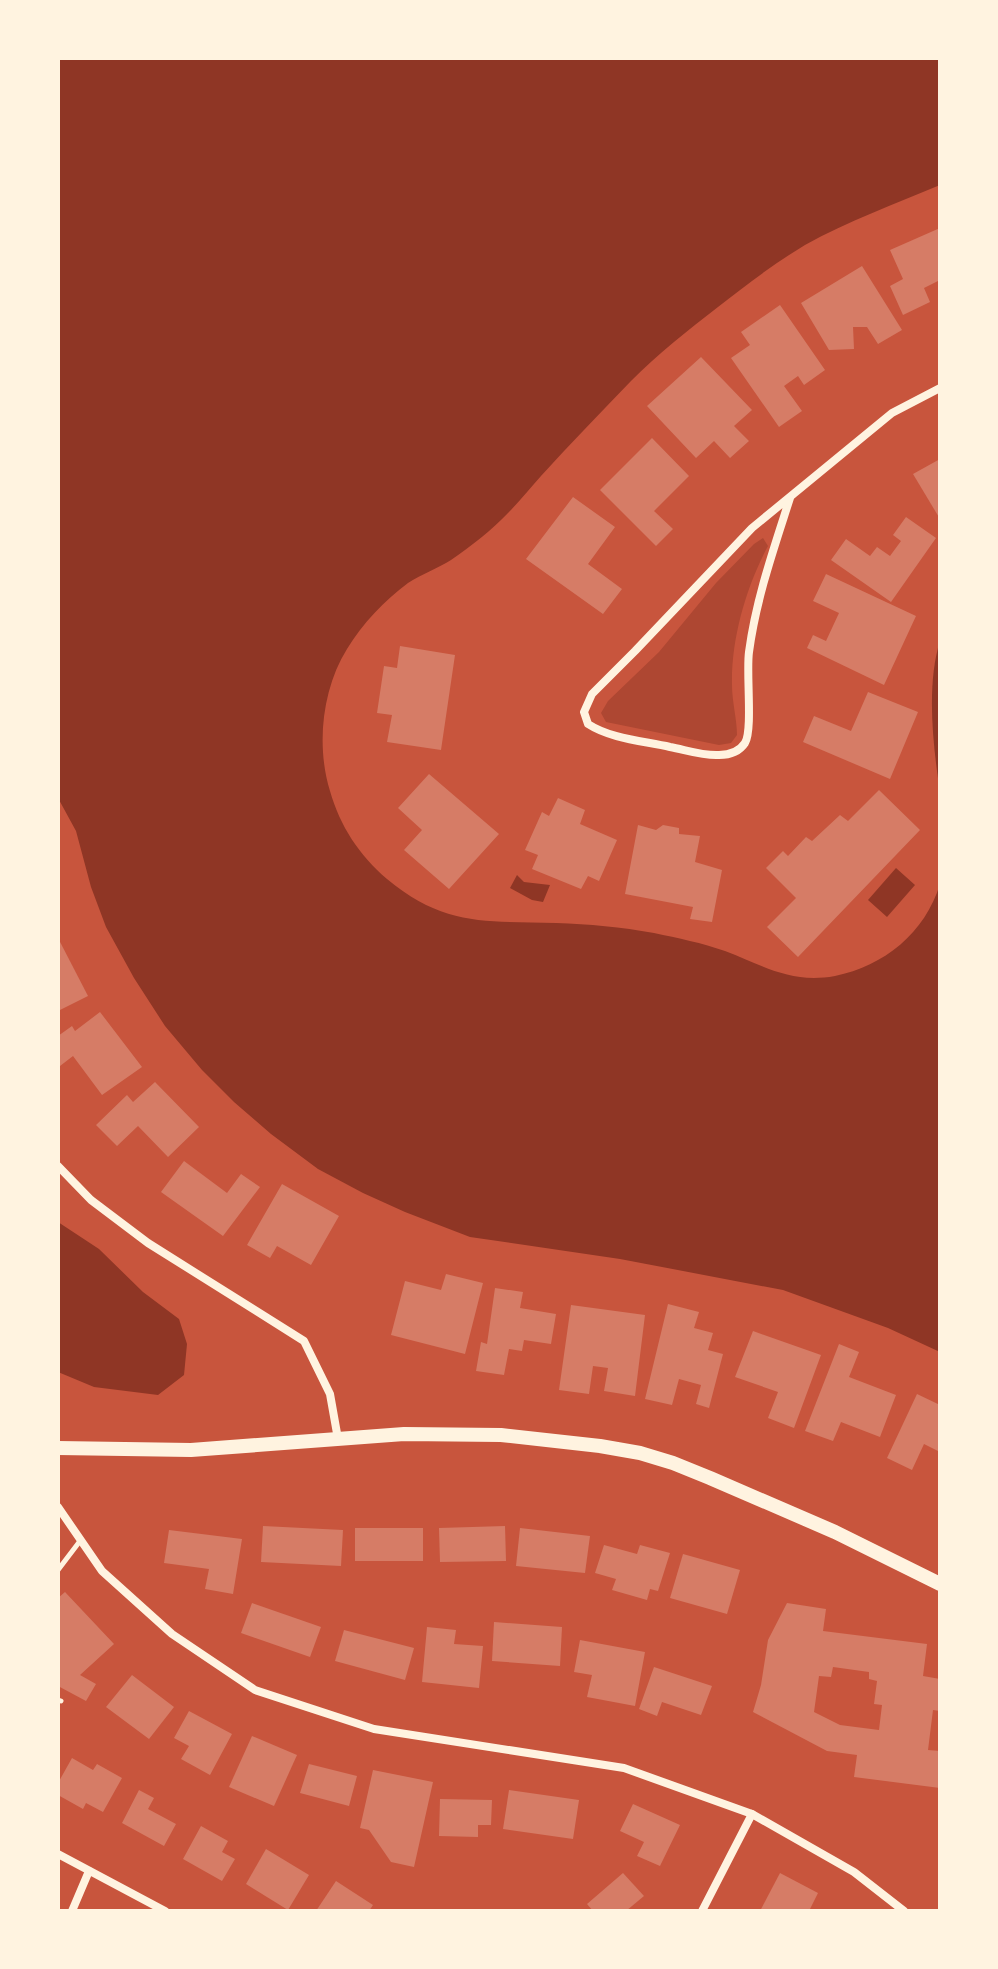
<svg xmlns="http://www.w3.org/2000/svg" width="998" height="1969" font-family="Karla,sans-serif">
<rect width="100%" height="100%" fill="#c8553d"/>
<!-- green -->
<path fill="#ae4732" d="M763 538 768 546C746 587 731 639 732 685 732 702 737 719 737 735L731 743 719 745 606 722 601 713 608 701 659 652 716 583 754 544Z"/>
<!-- water -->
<g fill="#8f3625">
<path d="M58 58H940V185C895 204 848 221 805 245 775 263 746 285 718 307 688 330 658 354 631 381 601 412 570 444 541 476 530 488 520 501 508 513 492 530 471 546 451 560 438 568 422 574 408 583 385 600 362 624 347 649 322 689 316 746 330 791 340 826 359 855 387 879 445 927 486 921 556 923 589 924 621 927 654 933 678 938 702 943 725 951 764 966 791 984 835 976 884 966 925 933 940 884V1352L888 1328 783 1290 620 1259 470 1237 405 1212 363 1193 318 1169 271 1134 234 1102 202 1070 165 1026 134 978 106 927 91 887 76 831 58 798Z"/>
<path d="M940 641V792C933 746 926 685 940 641Z"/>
<path d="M896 868 915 885 887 917 868 900Z"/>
<path d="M517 875 524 882 550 885 543 902 532 900 510 888Z"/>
<path d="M58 1222 99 1249 143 1292 179 1319 187 1344 184 1375 158 1395 94 1387 58 1372Z"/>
</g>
<!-- building -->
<g fill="#d67c66" fill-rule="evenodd">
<path d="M940 228V280L924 288 930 302 903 315 890 286 903 279 890 250Z"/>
<path d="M862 266 902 330 878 344 867 327H853L854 349 829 350 801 303Z"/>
<path d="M780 305 825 370 804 385 798 376 784 386 802 411 779 427 731 358 750 345 741 332Z"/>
<path d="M701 357 752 410 734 426 749 441 730 458 714 441 696 458 647 406Z"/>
<path d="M652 438 689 476 654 511 673 529 656 546 600 490Z"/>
<path d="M940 459V519L913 474Z"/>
<path d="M573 497 615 527 588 564 622 589 603 614 526 559Z"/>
<path d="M906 517 936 538 891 602 831 560 846 539 870 556 877 547 890 556 901 541 893 535Z"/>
<path d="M826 574 916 616 884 685 807 648 813 635 826 641 839 613 813 601Z"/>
<path d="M400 646 455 655 441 750 387 742 392 715 377 713 384 666 397 668Z"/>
<path d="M868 692 918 712 890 779 803 742 814 716 851 731Z"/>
<path d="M429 774 499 834 449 889 404 850 422 830 398 808Z"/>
<path d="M879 790 920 830 798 957 767 927 796 898 766 868 783 851 788 856 806 837 812 841 840 815 848 821Z"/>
<path d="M558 798 585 810 580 824 617 840 599 881 588 876 581 889 532 869 538 855 525 850 542 812 549 816Z"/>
<path d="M638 825 656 830 663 825 679 828V834L700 836 695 862 722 870 712 922 690 919 693 907 625 894Z"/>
<path d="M58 938 88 996 58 1011Z"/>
<path d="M100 1012 142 1067 102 1095 73 1056 60 1066 58 1063V1036L72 1026 75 1031Z"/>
<path d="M155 1082 199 1127 168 1157 138 1126 117 1146 96 1125 127 1095 133 1102Z"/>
<path d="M184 1161 227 1193 241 1174 260 1187 223 1236 161 1192Z"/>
<path d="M282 1184 339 1216 311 1265 277 1246 270 1258 247 1245Z"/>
<path d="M446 1274 483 1283 465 1354 391 1335 405 1281 441 1290Z"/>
<path d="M495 1288 523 1292 520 1308 556 1314 551 1344 524 1340 522 1351 509 1349 504 1375 476 1371 481 1342 487 1344Z"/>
<path d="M668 1304 699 1312 694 1328 713 1333 708 1350 723 1354 709 1408 696 1404 701 1385 679 1379 672 1405 645 1399Z"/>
<path d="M571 1305 645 1315 635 1396 604 1391 608 1368 593 1366 589 1394 559 1390Z"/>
<path d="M753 1331 821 1355 794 1428 768 1418 778 1392 735 1377Z"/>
<path d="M839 1344 859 1352 849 1377 896 1395 880 1437 841 1422 833 1441 805 1431Z"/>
<path d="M917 1394 940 1405V1452L924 1444 912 1470 887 1458Z"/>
<path d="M263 1526 343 1530 341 1566 261 1562Z"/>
<path d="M505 1526 506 1561 440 1562 439 1528Z"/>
<rect x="355" y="1528" width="68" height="33"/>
<path d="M520 1528 590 1536 585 1573 516 1566Z"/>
<path d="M169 1530 242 1539 233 1594 205 1589 209 1569 164 1563Z"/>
<path d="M604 1545 637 1554 640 1545 670 1553 658 1591 650 1589 647 1600 612 1590 616 1579 595 1573Z"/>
<path d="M683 1554 740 1570 727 1614 670 1598Z"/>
<path d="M65 1592 114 1644 80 1675 96 1684 86 1701 58 1686V1598Z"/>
<path d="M252 1603 321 1627 310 1657 241 1633Z"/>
<path d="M787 1603 826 1609 823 1631 927 1644 923 1676 940 1679V1711L933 1710 928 1750 940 1751V1788L854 1777 857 1755 827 1751 753 1712 761 1685 768 1640ZM833 1667 869 1672V1679L877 1681 874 1704 882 1705 879 1730 840 1725 814 1712 819 1676 831 1677Z"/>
<path d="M494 1622 562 1627 560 1666 492 1661Z"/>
<path d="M427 1627 456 1630 454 1644 483 1646 479 1688 422 1682Z"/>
<path d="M344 1630 414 1648 405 1680 335 1661Z"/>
<path d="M580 1640 645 1652 635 1706 587 1697 592 1675 574 1672Z"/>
<path d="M654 1667 712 1686 701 1715 662 1702 657 1716 639 1709Z"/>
<path d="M132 1675 174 1707 149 1739 106 1707Z"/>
<path d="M189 1711 232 1734 210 1775 181 1759 189 1746 174 1738Z"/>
<path d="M252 1736 297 1755 274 1806 229 1787Z"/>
<path d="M72 1758 93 1770 97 1764 122 1778 103 1812 86 1803 83 1809 58 1795V1783Z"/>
<path d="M309 1764 357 1776 349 1806 300 1793Z"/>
<path d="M373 1770 433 1782 414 1867 391 1862 369 1830 360 1828Z"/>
<path d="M139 1790 154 1798 148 1809 176 1824 164 1846 122 1823Z"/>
<path d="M509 1790 579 1800 573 1839 503 1829Z"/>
<path d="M440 1799 492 1800 491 1825H478V1837L439 1836Z"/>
<path d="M633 1804 680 1825 660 1866 637 1856 644 1842 620 1831Z"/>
<path d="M201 1826 228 1841 222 1852 235 1859 222 1881 183 1859Z"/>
<path d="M266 1849 309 1875 288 1910 246 1884Z"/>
<path d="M623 1873 644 1896 626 1911H593L587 1904Z"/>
<path d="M780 1873 818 1893 809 1911H760Z"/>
<path d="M336 1881 373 1905 369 1911H316Z"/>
</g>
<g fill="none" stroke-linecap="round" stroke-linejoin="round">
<!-- service -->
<g stroke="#fff3e0" stroke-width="5">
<path d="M58 1570 80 1541"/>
<path d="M58 1700 61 1701"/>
</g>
<!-- minor -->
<g stroke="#fff3e0" stroke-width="8">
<path d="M790 498C774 548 756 599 749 652 746 672 753 730 745 743 739 752 729 755 719 755 703 756 686 750 670 747 644 741 611 739 588 724L584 712 592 694 635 651 752 528 892 413 940 388"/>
<path d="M58 1166 91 1200 148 1243 304 1341 330 1394 338 1439"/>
<path d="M58 1507 102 1571 172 1634 255 1690 374 1729 624 1768 752 1814 854 1872 904 1911"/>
<path d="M58 1854 165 1911"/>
<path d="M72 1911 89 1871"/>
<path d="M702 1911 752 1814"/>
</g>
<!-- tertiary -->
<path stroke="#fff3e0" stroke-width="14" d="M58 1448 191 1450 404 1434 501 1435 600 1446 640 1453 673 1463 710 1478 835 1532 940 1584"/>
</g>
<!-- border -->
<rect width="998" height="1969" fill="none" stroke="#fff3e0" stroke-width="120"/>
</svg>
